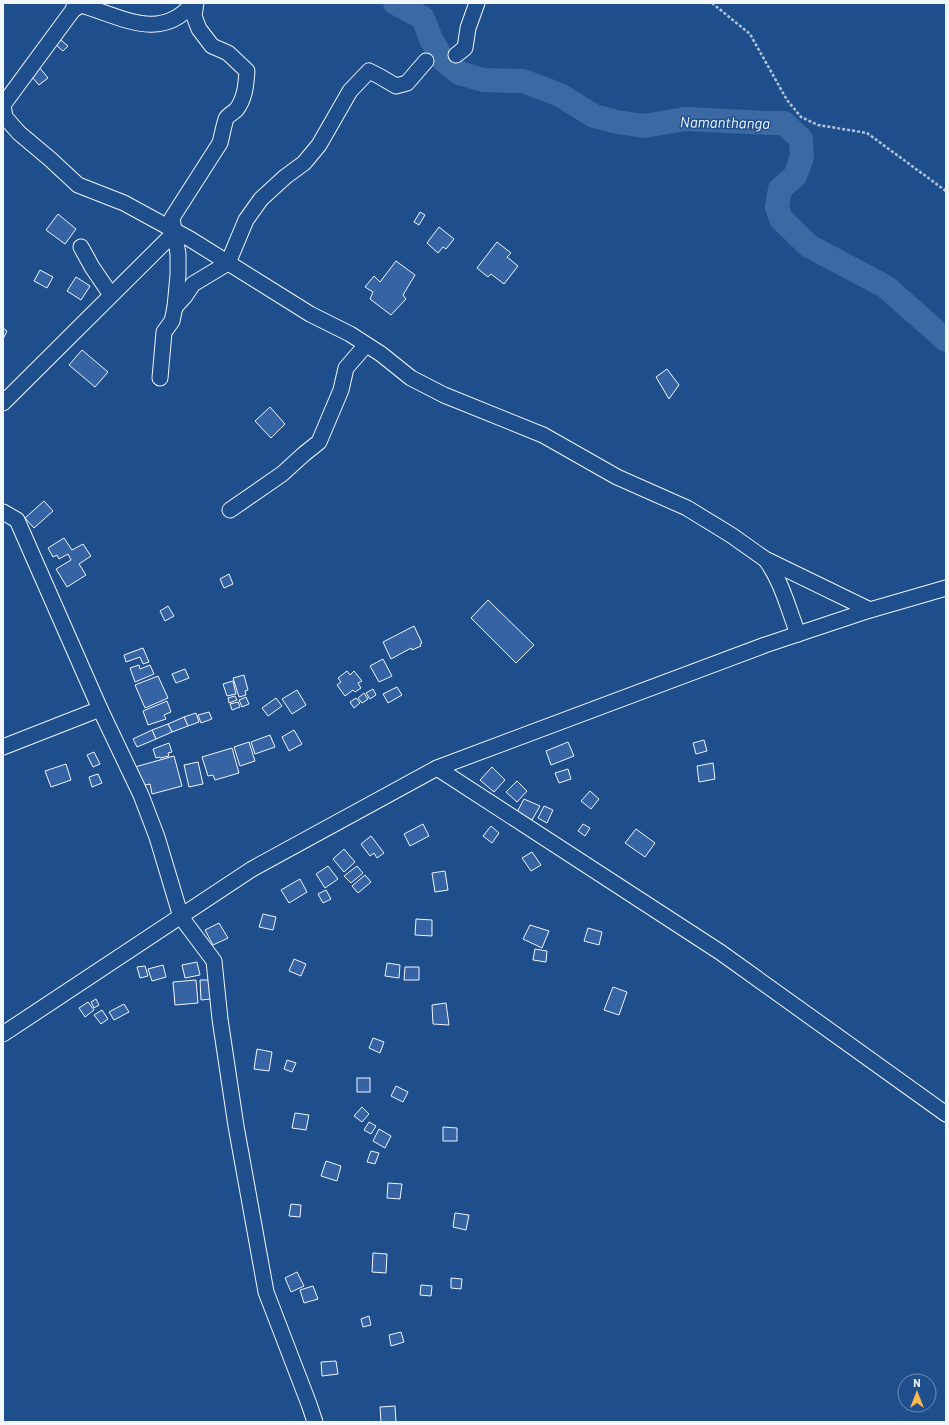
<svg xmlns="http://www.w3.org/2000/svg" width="949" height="1425" font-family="Barlow,sans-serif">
<rect width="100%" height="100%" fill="#1f4e8c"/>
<!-- water -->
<path fill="#3b69a3" stroke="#a8bbd7" d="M538 87 617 122 606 119Z"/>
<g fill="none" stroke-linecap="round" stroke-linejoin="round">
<!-- river -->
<path stroke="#3b69a3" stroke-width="24" d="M395 3 423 18 431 39 443 60 459 73 483 80 523 81 560 95 594 116 617 122 644 126 685 119 767 123H784L801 139 802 157 795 176 780 189 777 207 781 219 809 246 886 287 946 340"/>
</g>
<!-- building -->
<g fill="#3563a3" stroke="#f2f6ff">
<path d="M61 40 68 46 63 51 56 45Z"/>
<path d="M39 67 48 78 39 85 30 75Z"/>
<path d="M420 212 425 215 419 225 414 222Z"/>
<path d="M58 214 76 229 65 244 46 230Z"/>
<path d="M439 227 454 239 446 249 443 247 438 253 427 243Z"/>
<path d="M497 242 511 253 507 257 518 266 504 284 491 274 488 277 477 268Z"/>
<path d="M396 261 415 275 403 295 406 299 391 315 370 299 373 292 365 287 374 276 380 282Z"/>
<path d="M40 270 53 277 47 288 34 281Z"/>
<path d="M76 277 90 286 81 300 67 291Z"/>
<path d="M3 328 7 331 3 339Z"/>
<path d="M82 350 108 372 95 387 69 365Z"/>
<path d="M667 369 679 385 669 399 656 377Z"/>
<path d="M270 407 285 424 271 438 255 421Z"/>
<path d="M44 501 53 511 34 528 25 518Z"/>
<path d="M64 538 72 550 83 544 91 556 79 564 86 575 67 587 56 569 71 560 68 554 59 559 57 555 53 557 48 548Z"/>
<path d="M229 574 233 584 224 588 220 579Z"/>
<path d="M488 600 534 645 516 663 471 618Z"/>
<path d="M168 606 174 616 165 621 160 611Z"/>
<path d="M414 626 422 643 420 644 421 646 412 650 411 648 391 659 383 642Z"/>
<path d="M143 648 149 662 143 664 140 657 126 662 124 655Z"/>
<path d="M383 659 392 676 379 682 370 666Z"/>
<path d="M139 665 140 669 150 665 154 674 135 682 130 668Z"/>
<path d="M185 669 189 678 176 683 172 674Z"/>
<path d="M347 671 350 675 354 671 362 681 358 683 361 688 355 692 353 690 345 696 337 685 341 682 338 678Z"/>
<path d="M244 675 248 690 245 691 246 695 239 697 233 678Z"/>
<path d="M158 676 168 698 145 708 135 685Z"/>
<path d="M233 681 236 694 227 696 223 684Z"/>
<path d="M397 687 402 695 388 703 383 694Z"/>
<path d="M373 689 376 695 370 699 366 693Z"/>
<path d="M297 690 306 705 292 714 282 699Z"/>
<path d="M364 693 368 699 362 703 358 698Z"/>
<path d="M235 696 237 700 229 703 228 698Z"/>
<path d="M246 697 249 704 242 707 239 700Z"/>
<path d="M276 698 282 706 268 716 262 708Z"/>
<path d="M356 698 360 703 354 708 350 702Z"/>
<path d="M167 701 171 712 164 715 166 719 148 725 143 711Z"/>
<path d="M238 702 240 707 232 710 230 704Z"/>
<path d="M209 712 212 719 201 723 198 715Z"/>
<path d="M196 713 199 722 188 726 184 717Z"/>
<path d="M184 717 188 726 172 732 168 724Z"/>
<path d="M168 724 172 732 156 739 152 730Z"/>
<path d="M152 730 156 739 137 747 133 739Z"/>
<path d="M294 730 302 744 289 751 282 737Z"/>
<path d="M270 735 275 747 255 754 251 742Z"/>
<path d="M704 740 707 751 696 754 693 743Z"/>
<path d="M249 742 255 761 240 766 234 747Z"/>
<path d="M568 742 574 756 551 765 546 751Z"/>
<path d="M169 743 172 752 168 753 169 756 160 758V757L156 758 153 749Z"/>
<path d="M232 748 239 773 215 780 213 775 208 776 202 757Z"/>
<path d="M94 752 100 764 93 767 87 755Z"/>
<path d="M174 756 182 786 152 794 150 784 141 786 135 767Z"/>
<path d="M198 762 203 784 189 787 184 765Z"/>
<path d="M713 763 715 779 699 782 697 766Z"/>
<path d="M66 764 71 780 51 787 45 771Z"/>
<path d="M492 767 505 780 494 792 480 780Z"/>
<path d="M568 769 571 779 559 783 555 773Z"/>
<path d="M98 774 102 783 92 787 89 777Z"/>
<path d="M517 781 527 791 517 802 506 792Z"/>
<path d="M590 791 599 799 591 809 581 801Z"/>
<path d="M524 799 540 806 532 820 517 812Z"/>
<path d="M544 806 553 810 547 823 538 818Z"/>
<path d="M423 824 429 836 410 846 404 834Z"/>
<path d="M583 824 590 828 585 836 578 831Z"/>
<path d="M491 826 499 833 492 843 483 836Z"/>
<path d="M636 829 655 843 645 857 625 843Z"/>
<path d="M371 836 384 853 377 858 374 853 370 856 361 844Z"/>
<path d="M344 849 355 862 344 872 333 859Z"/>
<path d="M532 852 541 865 531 871 522 858Z"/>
<path d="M328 866 338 879 325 888 316 874Z"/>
<path d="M357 866 363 873 351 883 344 876Z"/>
<path d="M445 871 448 890 435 892 432 873Z"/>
<path d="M365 875 371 882 358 893 352 886Z"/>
<path d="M300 879 307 892 289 903 281 890Z"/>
<path d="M326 890 331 899 323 903 318 894Z"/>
<path d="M263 914 276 917 273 930 259 927Z"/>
<path d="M416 919 432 920V936L415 935Z"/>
<path d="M219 923 228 938 213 945 205 930Z"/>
<path d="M530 925 549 931 542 948 523 939Z"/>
<path d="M588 928 602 932 599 945 584 941Z"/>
<path d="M535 949 547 951 546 962 533 960Z"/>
<path d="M294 959 306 964 301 976 289 971Z"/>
<path d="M197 962 200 975 185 978 182 965Z"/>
<path d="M387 963 400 965 399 978 385 976Z"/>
<path d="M163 965 166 977 152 981 148 969Z"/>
<path d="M145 966 148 976 140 978 137 967Z"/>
<path d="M405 967H419V980H404Z"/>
<path d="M196 980 198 1003 175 1005 173 982Z"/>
<path d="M200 980H209L211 999 201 1000Z"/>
<path d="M613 987 627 992 619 1015 604 1010Z"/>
<path d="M96 999 99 1005 94 1008 91 1002Z"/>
<path d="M88 1002 94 1010 85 1017 79 1008Z"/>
<path d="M446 1003 449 1025 433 1024 432 1005Z"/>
<path d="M124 1004 129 1012 114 1020 109 1012Z"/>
<path d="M102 1010 108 1019 101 1024 94 1015Z"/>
<path d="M373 1038 384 1042 380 1053 369 1048Z"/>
<path d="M257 1049 272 1052 269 1071 254 1069Z"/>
<path d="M287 1060 296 1063 292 1072 284 1069Z"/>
<rect x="357" y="1078" width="13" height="14"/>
<path d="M396 1086 408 1092 403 1102 391 1096Z"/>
<path d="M362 1107 369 1114 362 1122 354 1116Z"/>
<path d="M295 1113 309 1115 306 1130 292 1128Z"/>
<path d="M369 1122 376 1126 371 1134 364 1130Z"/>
<path d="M443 1127 457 1128V1141H443Z"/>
<path d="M379 1129 391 1136 385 1148 373 1141Z"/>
<path d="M371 1151 379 1153 375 1164 367 1162Z"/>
<path d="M326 1161 341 1166 337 1181 321 1176Z"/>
<path d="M388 1183 402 1184 400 1199 387 1198Z"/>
<path d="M291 1204 301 1205 300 1217 289 1216Z"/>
<path d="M455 1213 469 1215 466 1230 453 1227Z"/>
<path d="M373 1253 387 1254 386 1273 372 1272Z"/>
<path d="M297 1272 304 1286 291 1292 285 1278Z"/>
<path d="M451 1278 462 1279 461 1289 451 1288Z"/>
<path d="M421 1285 432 1286 431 1296 420 1295Z"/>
<path d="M313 1286 318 1299 304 1303 300 1290Z"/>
<path d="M369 1316 371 1325 363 1327 361 1319Z"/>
<path d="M401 1332 404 1342 391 1346 389 1335Z"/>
<path d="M336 1361 338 1374 322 1376 321 1362Z"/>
<path d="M395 1406 396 1422H381L380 1407Z"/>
</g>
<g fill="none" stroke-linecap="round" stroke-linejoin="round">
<!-- minor casing -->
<g stroke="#f2f6ff" stroke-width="17">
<g id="minor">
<path d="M75 3 73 10 3 105 5 117 19 133 50 159 78 185 124 203 190 239 310 314 350 334 381 354 411 378 444 395 543 435 617 477 687 508 731 535 765 559 870 610"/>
<path d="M73 10 81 5C120 16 161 43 193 3"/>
<path d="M456 55 465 48 468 28 477 3"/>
<path d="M81 247 92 267 111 295"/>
<path d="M175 307 185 296 193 284 228 263 246 220 261 199 285 177 304 163 319 145 350 91 369 71 379 76 396 86 407 83 426 61"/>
<path d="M160 378 164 332 172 321 175 307 178 275V254L172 218 220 143C221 139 225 121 226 119 228 115 233 113 236 110 245 99 246 85 247 71L228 53 212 46 199 29 194 16 196 3"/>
<path d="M3 403 175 232"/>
<path d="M230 510 282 474 304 454 319 442 341 390 346 368 366 345"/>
<path d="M3 512 17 520 100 709 141 795 157 837 181 917 214 961 220 1019 236 1126 266 1292 309 1404 315 1422"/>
<path d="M766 560C782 582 788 608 798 634"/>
<path d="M3 747 100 709"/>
<path d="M437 768 720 952 946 1114"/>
<path d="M3 1034 252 869 437 768 765 645 870 610 946 588"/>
</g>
</g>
<!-- path -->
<path stroke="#b3c4dc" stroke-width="2.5" stroke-dasharray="3 2" stroke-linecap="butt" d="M712 3 750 34 787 100 801 117 818 125 867 133 946 191"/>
<!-- minor -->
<use href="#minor" stroke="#1f4e8c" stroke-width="15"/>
</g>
<g text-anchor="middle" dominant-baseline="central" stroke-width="3" stroke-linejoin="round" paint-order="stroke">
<!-- water labels -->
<g font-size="15" font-style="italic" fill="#f2f6ff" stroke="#1f4e8c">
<text transform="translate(725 122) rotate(1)">Namanthanga</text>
</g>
</g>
<!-- border -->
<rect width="949" height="1425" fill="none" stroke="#f2f6ff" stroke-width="8"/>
<!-- north arrow -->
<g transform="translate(917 1393)"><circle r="19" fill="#1f4e8c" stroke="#7391ba"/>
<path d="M0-3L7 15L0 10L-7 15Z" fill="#ffb74d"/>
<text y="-6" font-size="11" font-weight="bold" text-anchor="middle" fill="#f2f6ff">N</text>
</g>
</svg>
